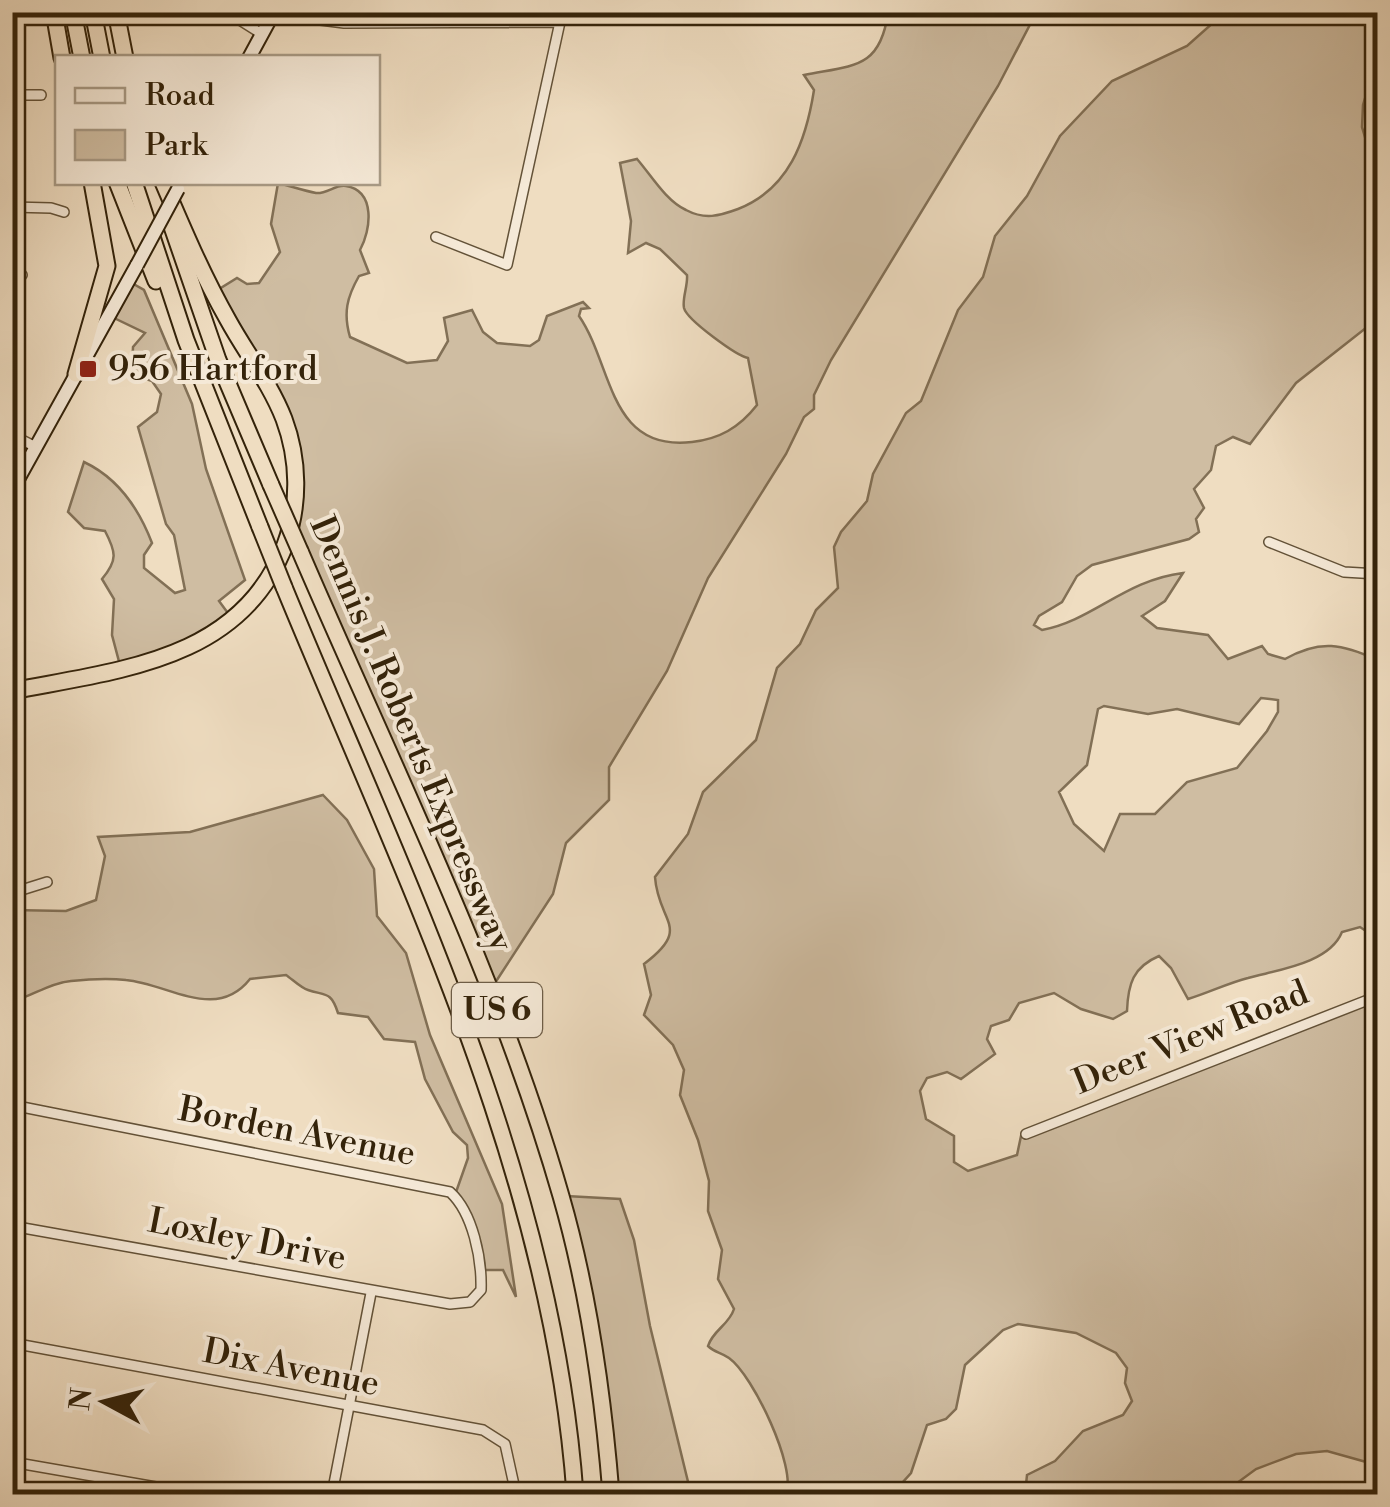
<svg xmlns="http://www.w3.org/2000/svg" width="1390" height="1507" font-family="'Libre Bodoni',serif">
<rect width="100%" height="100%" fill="#efddc1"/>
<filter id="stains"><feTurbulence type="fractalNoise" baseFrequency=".002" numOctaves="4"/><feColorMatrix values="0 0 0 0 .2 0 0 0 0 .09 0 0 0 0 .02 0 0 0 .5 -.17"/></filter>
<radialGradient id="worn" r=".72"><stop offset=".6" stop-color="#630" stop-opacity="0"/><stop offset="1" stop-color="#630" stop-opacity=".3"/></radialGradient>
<!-- green -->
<g fill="#cfbda2" stroke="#827056" stroke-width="2.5" fill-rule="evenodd">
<path d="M888 13H1036L998 86 831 360 814 395V409L804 417 786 454 708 578 667 671 609 767V800L566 843 553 894 493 986 295 531 298 458 216 291 237 278 247 284 259 283 280 252 271 224 278 183C290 186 305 191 316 193 327 194 336 184 346 186 376 191 371 230 360 250L369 273 359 276C347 297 343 313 350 337L407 363 437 360 448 341 444 318 472 310 483 332 497 343 530 346 539 340 547 316 583 302 589 308 581 309 579 316C613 365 608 452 692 442 719 439 739 428 757 405L748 358C737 356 687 320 684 308 682 298 688 286 687 275L660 249 646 243 628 253 631 221 620 163 637 159C651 175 666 201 686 210 705 220 719 216 738 209 789 189 806 141 814 90L804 75C854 65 880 69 888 13Z"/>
<path d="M1224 13H1377V59L1363 105 1362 127 1377 177V313L1371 324 1296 383 1250 444 1233 437 1216 446 1211 470 1194 489 1204 508 1196 519 1199 532 1189 539 1092 565 1077 576 1062 602 1039 616 1034 625 1042 630C1092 621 1125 580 1183 573L1165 601 1142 616 1157 628 1208 635 1228 659 1262 646 1268 654 1285 659C1320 639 1343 644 1377 660V949L1372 935 1360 927 1342 932C1329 964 1276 970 1248 978 1228 983 1208 993 1188 999L1171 968 1159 956C1133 967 1128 984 1127 1011L1113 1019 1081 1009 1054 993 1019 1003 1009 1020 991 1026 987 1039 995 1054 961 1079 947 1072 927 1078 920 1091 926 1119 954 1136V1162L968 1171 1017 1155 1021 1136 1032 1130 1377 994V1465L1327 1451 1296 1454 1256 1469 1222 1494H1025L1027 1475 1055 1461 1083 1431 1123 1415 1132 1401 1125 1383 1127 1368 1116 1353 1076 1333 1018 1324 1003 1330 965 1365 956 1409 946 1419 927 1425 911 1473 892 1494H786C797 1468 753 1375 729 1358 721 1352 715 1353 708 1346 713 1330 729 1325 734 1309L718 1279 722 1250 708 1211 709 1181 698 1140 680 1095 684 1070 673 1045 644 1015 651 995 644 964C693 927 658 923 655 877L688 834 703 792 756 740 777 668 800 644 816 610 838 588 834 547 841 532 867 501 873 474 906 413 921 401 958 310 983 277 995 236 1027 196 1060 136 1112 81 1187 46ZM1261 698 1278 700V712L1267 731 1237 768 1187 782 1155 814H1120L1104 851 1074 824 1059 792 1087 765 1098 709 1104 706 1148 714 1177 709 1239 724Z"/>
<path d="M130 282 144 290 192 404 206 469 245 580 219 601 233 620 121 669 112 635 114 599 102 579C118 560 116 552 105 531L84 528 68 512 84 462C118 478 139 509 152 543L144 555V568L175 593 185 590 174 535 166 524 138 427 157 412 161 394 152 381 132 374 133 347 145 333 112 317Z"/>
<path d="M323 795 347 820 374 869 377 916 406 953 430 1035 502 1204 516 1297 503 1270H479L469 1227 455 1195 468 1158 467 1145 453 1132 425 1079 415 1042 384 1039 368 1017 338 1013C331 991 326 996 308 990 301 988 292 979 286 975L250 979C216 1022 169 984 126 980 109 978 89 979 71 981 49 983 33 996 13 1001L12 910 66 911 96 900 105 856 98 837 190 832Z"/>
<path d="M566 1196 620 1199 634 1240 650 1326 691 1494H612Z"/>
</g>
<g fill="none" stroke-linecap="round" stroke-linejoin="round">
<!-- minor casing -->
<g stroke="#635238" stroke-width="12">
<g id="minor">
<path d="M227 12 262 34"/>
<path d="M273 14 344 23 560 22 507 265 436 237"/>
<path d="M12 95H41"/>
<path d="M12 207 51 208 64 212"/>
<path d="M12 275H22"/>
<path d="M12 435 36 447"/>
<path d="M1269 542 1344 572 1378 574"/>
<path d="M12 893 47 882"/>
<path d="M12 1105 450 1192C473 1213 482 1259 481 1290L470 1302 450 1304 12 1226"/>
<path d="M1026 1134 1378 996"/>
<path d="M12 1343 483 1430 505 1444 516 1494"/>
<path d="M12 1462 196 1494"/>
<path d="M332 1494 371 1293"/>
</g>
</g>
<!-- secondary casing -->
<g stroke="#34230a" stroke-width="16">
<g id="secondary">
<path d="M249 58 274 12"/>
<path d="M12 490 137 265"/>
</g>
</g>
<!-- motorway casing -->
<g stroke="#34230a" stroke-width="19">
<g id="motorway">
<path d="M54 12 62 58"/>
<path d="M73 12 82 58"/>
<path d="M93 12 102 58"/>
<path d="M116 12 125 58"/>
<path d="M117 182 156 281"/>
<path d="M134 182 186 340 260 527"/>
<path d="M169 218 218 360 271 485"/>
<path d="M76 374 107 266 92 182"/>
<path d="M300 551C390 761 498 976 561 1196 589 1293 603 1394 611 1494"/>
<path d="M284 587C405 881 552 1173 575 1494"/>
<path d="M12 691C118 670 241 661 285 545 300 505 299 459 284 419 270 383 246 353 228 320 203 276 183 229 163 182"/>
</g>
</g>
<!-- minor -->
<use href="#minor" stroke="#f5e9d7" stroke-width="9"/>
<!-- secondary -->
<use href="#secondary" stroke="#f5e9d7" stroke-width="12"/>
<!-- motorway -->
<use href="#motorway" stroke="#efddc1" stroke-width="15"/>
<!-- secondary-bridge casing -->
<g stroke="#34230a" stroke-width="16" stroke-linecap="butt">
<path id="secondary-bridge" d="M137 265 178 189"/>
</g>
<!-- motorway-bridge casing -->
<g stroke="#34230a" stroke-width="19" stroke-linecap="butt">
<g id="motorway-bridge">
<path d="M271 485 300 551"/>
<path d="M260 527 284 587"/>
</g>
</g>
<!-- secondary-bridge -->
<use href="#secondary-bridge" stroke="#f5e9d7" stroke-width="12"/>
<!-- motorway-bridge -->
<use href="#motorway-bridge" stroke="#efddc1" stroke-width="15"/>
</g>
<!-- markers -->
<rect fill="#8f2418" stroke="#f5e9d7" stroke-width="4" x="78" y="359" width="20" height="20" rx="5"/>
<g text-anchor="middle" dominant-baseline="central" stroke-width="8" stroke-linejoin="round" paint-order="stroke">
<!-- shield labels -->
<rect fill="#f5e9d7" stroke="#6e5e48" stroke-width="2.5" x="452" y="983" width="90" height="54" rx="8"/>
<g font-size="32" font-weight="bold" fill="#34230a">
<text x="497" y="1010">US 6</text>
</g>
<!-- poi labels -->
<g font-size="35" fill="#34230a" stroke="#f5e9d7" text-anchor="start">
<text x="108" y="369">956 Hartford</text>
</g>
<!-- street labels -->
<g font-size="35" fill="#34230a" stroke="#f5e9d7">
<text transform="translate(411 734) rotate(67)">Dennis J. Roberts Expressway</text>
<text transform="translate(1191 1038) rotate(-22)">Deer View Road</text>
<text transform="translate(297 1132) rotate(11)">Borden Avenue</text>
<text transform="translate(247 1240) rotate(11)">Loxley Drive</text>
<text transform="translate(291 1368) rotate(11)">Dix Avenue</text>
</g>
</g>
<!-- margin -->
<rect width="1390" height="1507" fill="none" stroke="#efddc1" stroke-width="50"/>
<rect x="15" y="15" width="1360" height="1477" fill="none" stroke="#34230a" stroke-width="5"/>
<rect x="25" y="25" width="1340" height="1457" fill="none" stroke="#34230a" stroke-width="2.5"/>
<!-- legend -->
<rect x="55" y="55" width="325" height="130" fill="#f5e9d7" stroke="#a89a85" stroke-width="2.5"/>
<rect x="75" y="88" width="50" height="15" fill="#f5e9d7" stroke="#a89a85" stroke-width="2.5"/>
<text x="145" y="105" font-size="30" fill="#34230a">Road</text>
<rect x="75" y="130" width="50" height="30" fill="#cfbda2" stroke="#a89a85" stroke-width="2.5"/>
<text x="145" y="155" font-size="30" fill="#34230a">Park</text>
<!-- north arrow -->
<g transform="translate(105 1402) rotate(277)" stroke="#f5e9d7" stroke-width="8" paint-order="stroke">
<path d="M0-8L18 38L0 25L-18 38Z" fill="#34230a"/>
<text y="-15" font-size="28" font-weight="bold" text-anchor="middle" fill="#34230a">N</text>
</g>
<rect width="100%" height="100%" filter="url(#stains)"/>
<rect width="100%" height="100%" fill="url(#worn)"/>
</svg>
